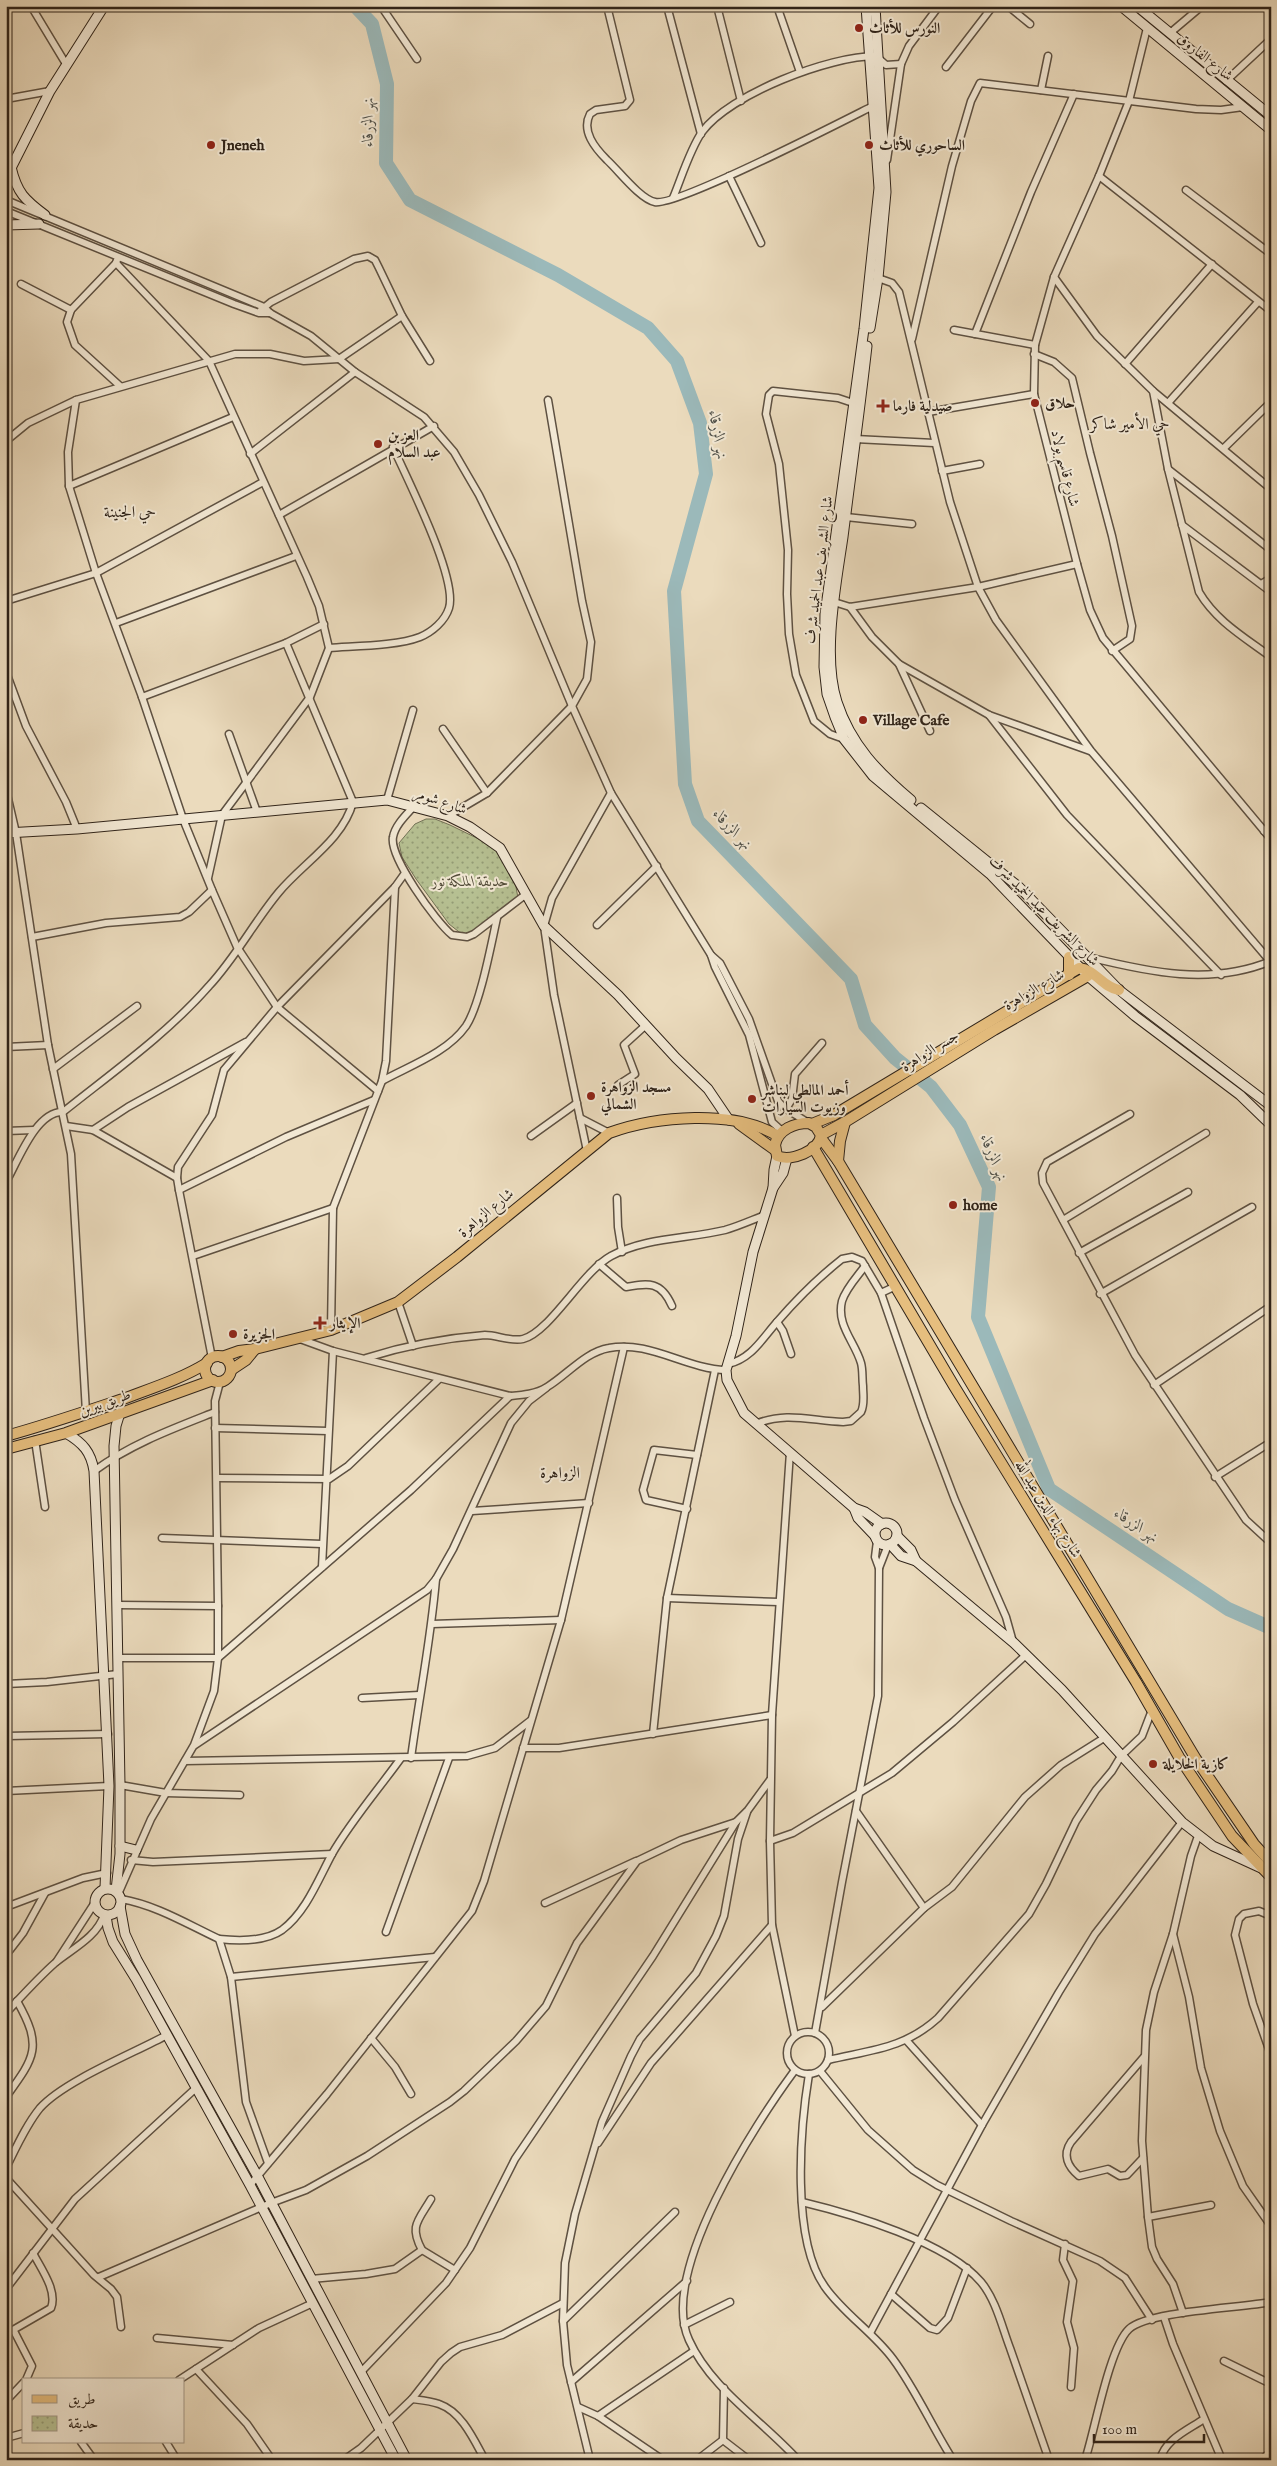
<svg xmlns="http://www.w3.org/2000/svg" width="1277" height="2466" font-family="'IM FELL English',Amiri,serif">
<defs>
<pattern id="park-dots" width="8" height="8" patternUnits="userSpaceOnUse" patternTransform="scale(1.25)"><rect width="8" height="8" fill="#b6c092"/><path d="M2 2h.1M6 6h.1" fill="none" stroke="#949c76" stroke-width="1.8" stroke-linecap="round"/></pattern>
</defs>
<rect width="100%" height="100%" fill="#ebdbbd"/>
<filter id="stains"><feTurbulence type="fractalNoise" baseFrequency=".004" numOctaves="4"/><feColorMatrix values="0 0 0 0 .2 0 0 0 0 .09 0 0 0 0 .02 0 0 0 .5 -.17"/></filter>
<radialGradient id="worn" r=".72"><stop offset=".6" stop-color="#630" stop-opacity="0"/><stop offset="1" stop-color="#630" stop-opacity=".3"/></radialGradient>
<!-- park -->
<path fill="url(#park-dots)" stroke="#727256" d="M426 819H435L450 825 495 847 514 876 518 898 473 936 463 935 449 924 416 879 402 857 399 843 415 824Z"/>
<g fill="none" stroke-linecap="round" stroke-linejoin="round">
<!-- river -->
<path stroke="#9bb9ba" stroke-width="14" d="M355 6 372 24 387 84 386 163 410 200 558 275 648 328 677 361 700 423 706 474 674 591 685 784 698 821 851 979 865 1025 895 1058 931 1087 960 1125 989 1187 978 1317 1049 1489 1228 1609 1271 1628"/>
<!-- street casing -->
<g stroke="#5e5142" stroke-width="9">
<g id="street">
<path d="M31 6 66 64"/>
<path d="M381 6 417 59"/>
<path d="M607 6 630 100 625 106 596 110 590 114C581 131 595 148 607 160 619 171 640 199 655 202 676 207 843 121 873 106"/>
<path d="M667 6 701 134"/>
<path d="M717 6 741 101"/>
<path d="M777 6 800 72"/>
<path d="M1008 6 1030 24"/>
<path d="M1147 28 1129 101 1099 176 1054 277 1035 345 1034 394 1077 564 1090 610 1103 638 1271 839"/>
<path d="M1170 33 1202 6"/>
<path d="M946 67 993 6"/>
<path d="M1226 81 1271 39"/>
<path d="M1041 90 1048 56"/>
<path d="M6 99 50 91"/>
<path d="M6 156 13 160"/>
<path d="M887 160 901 64 909 46 939 6"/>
<path d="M729 176 761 243"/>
<path d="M1099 176 1271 311"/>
<path d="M1186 190 1271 254"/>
<path d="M673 198C681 179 690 149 702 132 730 94 829 56 876 56L886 65 901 64"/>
<path d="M6 200 264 307 270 313 311 336 355 372 250 454"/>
<path d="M6 211 234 304 259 313H270"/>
<path d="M117 260 116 263 71 310 67 322 75 345 120 386"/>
<path d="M116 263 209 361 307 577 319 606 329 648 310 697 222 815 208 878"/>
<path d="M1054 277 1097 336 1153 391 1271 489"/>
<path d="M878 278 892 283 899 292 950 502 978 587 996 620 1091 751 1270 961"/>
<path d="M21 284 71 310"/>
<path d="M261 310 271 302 354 259 368 256 375 260 379 268 402 316 430 361"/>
<path d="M954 330 1035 345"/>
<path d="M975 334 1031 192 1074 94"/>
<path d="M912 339 952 166 971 101 980 83 1196 109 1221 110 1243 107"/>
<path d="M1034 354 1054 362 1072 378 1090 453 1112 536 1132 626 1130 639 1112 651"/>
<path d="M1125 364 1212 264"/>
<path d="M355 372 424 417 454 452 479 495 512 562 572 706 611 793 711 955 715 967 749 1035 772 1122 782 1131"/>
<path d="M1153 391 1168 469 1199 592C1216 621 1244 637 1271 657"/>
<path d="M1168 403 1258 302"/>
<path d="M928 412 1034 394"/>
<path d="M855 439 934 443"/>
<path d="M6 441 28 423 76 400"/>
<path d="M1224 448 1271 402"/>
<path d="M1168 469 1271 550"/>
<path d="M942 471 980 464"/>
<path d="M69 486 233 417"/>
<path d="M279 515 434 426"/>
<path d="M846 517 912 524"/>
<path d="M1182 525 1271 592"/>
<path d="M1261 584 1271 578"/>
<path d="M6 601 96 573 263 482"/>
<path d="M834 602 850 607 978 587 1077 564"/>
<path d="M850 607 872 637 899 664 989 715 1090 751"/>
<path d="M116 623 296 556"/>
<path d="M329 648C354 646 397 646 420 637 432 632 445 621 449 608 458 578 407 479 393 447"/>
<path d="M899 664 930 731"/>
<path d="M6 672 26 726 66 802 77 829"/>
<path d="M142 697 286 643 324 624"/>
<path d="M989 715 1067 815 1221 975"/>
<path d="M443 729 487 793"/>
<path d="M229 734 257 812"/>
<path d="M844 739 830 734 814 721 796 675 789 634 787 594 788 550 779 464 766 414 769 395 773 391 838 398 853 403"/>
<path d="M6 790 16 833 48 1045 71 1154 86 1412"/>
<path d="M387 800 413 710"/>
<path d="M415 805C407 814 395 825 393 837 389 857 436 922 452 935L467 937 474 934 525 895"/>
<path d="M448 816 487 793 572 706 587 679 591 642 582 601 548 400"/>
<path d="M1264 831 1271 825"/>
<path d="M597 925 657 866"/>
<path d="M32 937 106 923 180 917 189 912 212 890"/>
<path d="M711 955 720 963 749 1019 778 1101 783 1107 807 1122"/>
<path d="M1088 957C1149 972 1211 986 1271 961"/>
<path d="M6 1047 48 1045"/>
<path d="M53 1069 137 1006"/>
<path d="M382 1081C409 1066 447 1053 466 1026 480 1005 491 945 497 918"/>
<path d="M618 1085 635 1074 624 1045 646 1025"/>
<path d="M378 1091 277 1007 237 947 212 890 183 819 142 697 96 573 69 486 68 452 76 400 235 354H270L304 361 339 359 402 316"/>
<path d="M786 1109 792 1099 795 1074 822 1043"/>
<path d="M1130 1114 1047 1162 1042 1173 1043 1183 1135 1355 1246 1520 1271 1543"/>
<path d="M580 1118 609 1133"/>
<path d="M66 1126 93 1130 177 1178"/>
<path d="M93 1130 128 1107 246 1042"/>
<path d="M6 1131 34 1130"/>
<path d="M531 1136 577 1103"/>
<path d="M587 1151 554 995 544 926 552 898 611 793"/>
<path d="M6 1182C18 1161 36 1111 63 1112 113 1072 167 1034 209 986 236 957 254 922 279 892 303 863 343 840 353 802L286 643"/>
<path d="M179 1190 286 1137 374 1100"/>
<path d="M617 1198 618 1227 622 1252"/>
<path d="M1063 1220 1206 1133"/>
<path d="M1079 1253 1188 1192"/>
<path d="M193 1256 333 1208"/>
<path d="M599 1264 626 1287C649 1283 661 1281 672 1306"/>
<path d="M881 1293 896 1286"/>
<path d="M1100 1294 1252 1207"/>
<path d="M398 1302 413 1346"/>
<path d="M777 1322 783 1331 791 1354"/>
<path d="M331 1330 333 1208 382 1081 386 1061 395 887"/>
<path d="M300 1339 333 1351 510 1396C522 1395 536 1394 547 1387 567 1375 585 1352 609 1348 649 1340 686 1369 726 1370"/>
<path d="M212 1358 179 1190 177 1178 178 1167 212 1115 224 1070 277 1007 395 887 405 873"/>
<path d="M366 1358C404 1346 446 1338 485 1335 497 1335 511 1342 523 1339 550 1332 582 1272 611 1256 646 1237 688 1239 725 1230 739 1226 752 1220 765 1215"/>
<path d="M728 1364C751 1359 762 1339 777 1322 796 1300 819 1277 842 1259L852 1257 862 1261 881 1293 924 1418 955 1500 1006 1617 1013 1642"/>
<path d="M1154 1385 1271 1306"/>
<path d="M756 1424C786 1411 812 1421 843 1422L851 1421 861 1412C865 1404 863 1395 863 1386 862 1378 863 1370 861 1363 855 1342 836 1325 842 1301 846 1288 857 1277 865 1266"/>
<path d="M215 1428 328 1431"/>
<path d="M35 1440 45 1507"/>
<path d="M790 1452 772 1715 770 1841 772 1925 795 2036"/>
<path d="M94 1471C131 1444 172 1429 215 1412"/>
<path d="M1215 1477 1271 1442"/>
<path d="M217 1478 329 1479 348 1466 439 1379"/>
<path d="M687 1509 646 1500 643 1490 654 1450 697 1455"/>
<path d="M472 1511 589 1503"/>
<path d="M162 1538 322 1544"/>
<path d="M322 1567 333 1351"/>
<path d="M879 1568 888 1545"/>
<path d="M667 1598 779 1602"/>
<path d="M118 1605 218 1606"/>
<path d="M432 1624 561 1620"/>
<path d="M119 1658H218L411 1490 510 1396"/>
<path d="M6 1684 47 1682 118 1674"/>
<path d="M362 1698 419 1695"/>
<path d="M6 1719V1777"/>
<path d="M653 1734 667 1598 715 1370"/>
<path d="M7 1736 108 1734"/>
<path d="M195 1745 427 1590 436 1579 453 1549 511 1423 529 1401 546 1388"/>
<path d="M523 1748H559L772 1715"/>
<path d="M411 1758C419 1698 431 1639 436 1579"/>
<path d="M185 1761 467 1756 495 1748 530 1721"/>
<path d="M120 1785 166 1793 240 1795"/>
<path d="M6 1791 109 1786"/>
<path d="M856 1811 924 1908"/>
<path d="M1198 1836 1191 1856 1173 1934 1189 1997 1201 2068 1220 2131 1243 2186 1271 2226"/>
<path d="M770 1841 793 1833 892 1773 953 1722 1026 1655"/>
<path d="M131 1860 153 1862 332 1854"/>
<path d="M119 1892 151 1819 194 1745 214 1691 218 1658V1606L215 1401 220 1382"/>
<path d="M121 1899C156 1905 187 1924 219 1939L231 1977 246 2102 268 2163"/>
<path d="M545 1903 636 1861"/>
<path d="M6 1907 83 1878 107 1873"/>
<path d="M1271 1916 1259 1911 1244 1914 1239 1919 1235 1935 1253 2004 1271 2055"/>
<path d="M386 1932 449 1758"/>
<path d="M1173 1934 1154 1992 1146 2030 1142 2141 1148 2217 1152 2247 1157 2259 1173 2284 1183 2313"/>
<path d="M219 1939C238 1941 265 1942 282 1930 306 1912 318 1880 332 1854 351 1821 378 1790 401 1758"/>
<path d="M6 1955 23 1933 45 1893"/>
<path d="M57 1961 94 1904"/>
<path d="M231 1977 435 1957"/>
<path d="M822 2007 924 1908 952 1887 1025 1797 1061 1765 1104 1738"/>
<path d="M6 2013C22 1996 38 1978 55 1963 72 1949 97 1937 104 1915"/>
<circle cx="808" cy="2053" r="21"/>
<path d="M815 2033 842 1882 878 1696 879 1568 875 1557 877 1541"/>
<path d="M371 2038 395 2067 411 2094"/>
<path d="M907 2041 982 2125"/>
<path d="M828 2060C870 2050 904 2049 938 2018L1029 1914 1046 1884 1076 1821 1096 1790 1112 1771 1121 1756 1142 1736 1152 1710"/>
<path d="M795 2070C755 2124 658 2273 689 2340 711 2389 763 2421 798 2460"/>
<path d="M820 2071 868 2130 913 2170 937 2185 1011 2221 1100 2261 1125 2278 1152 2320"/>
<path d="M809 2074C800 2129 791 2240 825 2287 844 2314 873 2332 893 2359 916 2390 932 2427 953 2460"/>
<path d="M6 2097C35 2057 43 2047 17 2001"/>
<path d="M598 2143 651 2063 772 1925"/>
<path d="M1143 2158 1127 2175 1120 2176 1108 2169 1079 2176C1068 2167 1062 2155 1071 2142L1144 2057"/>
<path d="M6 2168C16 2148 26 2125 40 2108 64 2081 134 2053 167 2035"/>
<path d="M6 2178 94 2275 111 2289 117 2297 121 2327"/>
<path d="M250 2185 327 2094 472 1911 484 1881 561 1620 624 1347"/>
<path d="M802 2202C852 2214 947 2242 981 2282 996 2300 1002 2327 1010 2348 1023 2385 1036 2423 1049 2460"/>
<path d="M1148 2217 1211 2205"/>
<path d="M1065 2244 1063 2260 1073 2281 1067 2322 1074 2348 1071 2387"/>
<path d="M422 2250C409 2226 418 2221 431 2199"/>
<path d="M99 2277 271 2203 306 2190 367 2156 450 2102 464 2091 516 2041 546 2006 577 1943 637 1861 681 1840 736 1822"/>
<path d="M311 2279 366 2274 395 2269 422 2250 455 2270"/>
<path d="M6 2289 75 2199 196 2088"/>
<path d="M891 2294 930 2328 937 2330 948 2318 967 2268"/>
<path d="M1164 2317 1173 2344 1222 2460"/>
<path d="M563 2321 675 2212"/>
<path d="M684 2325 730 2302"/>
<path d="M14 2331 32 2366 26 2380"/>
<path d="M870 2333 982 2125 1059 1992 1095 1934 1182 1822"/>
<path d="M6 2334 51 2308C58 2291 40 2267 33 2253"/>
<path d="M157 2338 233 2345"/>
<path d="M1224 2361 1271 2384"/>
<path d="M196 2369 247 2424 272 2460"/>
<path d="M361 2372 446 2283 470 2248 515 2159 653 1956 736 1822 748 1810 770 1780"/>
<path d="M179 2380 259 2328 313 2303"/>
<path d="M571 2382 687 2281"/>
<path d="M724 2388 723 2440 749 2460"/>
<path d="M412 2399C420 2400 431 2401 439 2404 462 2412 474 2440 485 2460"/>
<path d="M6 2401 24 2382"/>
<path d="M578 2407 598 2416 663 2460"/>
<path d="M598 2416 694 2351"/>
<path d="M6 2438 24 2433"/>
<path d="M81 2442 94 2460"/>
<path d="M166 2442 177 2460"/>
<path d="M344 2460 361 2448 412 2399 441 2362 451 2353 460 2347 502 2335 563 2303"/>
<path d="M590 2460 567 2365 563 2321 565 2263 575 2214 602 2122 631 2056 640 2039 696 1973 716 1936 724 1916 738 1839 747 1812"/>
<path d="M697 2460 723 2440"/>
<path d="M1085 2460C1095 2430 1109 2348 1129 2329 1148 2311 1241 2308 1271 2302"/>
<path d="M1160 2460C1165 2439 1188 2430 1204 2419"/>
<path d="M1261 2460 1271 2452"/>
</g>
</g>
<!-- secondary casing -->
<g stroke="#2f2319" stroke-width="11">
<g id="secondary">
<path d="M866 6 879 188 864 329 825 614 824 667 827 694 835 717 844 739 873 776 990 874 1088 976 1135 1016 1240 1095 1271 1125"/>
<path d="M1121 6 1271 130"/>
<path d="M1137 6 1271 116"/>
<path d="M11 167C17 193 25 200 45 215"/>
<path d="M6 178 50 91 104 6"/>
<path d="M6 225 39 224"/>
<path d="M870 328 878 278 886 192 875 6"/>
<path d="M867 346C860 409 851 473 843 537 836 585 822 656 837 702 851 745 878 772 911 800"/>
<path d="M921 808 1019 887 1119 990 1271 1106"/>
<path d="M6 833 77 829 387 800 448 816 470 827 500 848 544 926 618 995 676 1058 708 1089 729 1120"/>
<path d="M787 1158 783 1173 773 1188 753 1252 736 1336 726 1370 727 1380 744 1413 854 1508 865 1512 882 1524"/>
<path d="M773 1188 774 1170 777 1156"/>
<path d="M66 1433C83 1443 91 1452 94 1471L109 1786 105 1888"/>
<path d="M854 1508 858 1518 875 1536"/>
<circle cx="886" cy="1534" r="11"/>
<path d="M897 1536 911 1550 916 1561"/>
<path d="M890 1544 901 1556 916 1561 1014 1643 1062 1690 1182 1822 1213 1846 1261 1868"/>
<path d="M120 1846 136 1850"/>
<circle cx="108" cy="1902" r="13"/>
<path d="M116 1890 120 1854V1785L114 1446 116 1426 120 1413"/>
<path d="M120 1906 125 1934 137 1960 258 2177 407 2460"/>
<path d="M106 1916 108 1928 113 1942 136 1979 250 2185 396 2460"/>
</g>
</g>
<!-- primary casing -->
<g stroke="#2f2319" stroke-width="12">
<g id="primary">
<path d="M1069 957V975"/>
<path d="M809 1123 816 1127 821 1135C819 1151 791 1162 777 1156L775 1145C778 1129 795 1123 809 1123Z"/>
<path d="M739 1124 775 1150"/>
<path d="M812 1124 834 1115 1079 968C1096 970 1102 987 1119 990"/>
<path d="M821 1135 845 1122 994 1030 1088 976"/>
<path d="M821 1138 838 1161 1196 1759 1254 1844 1271 1863"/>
<path d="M813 1147 954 1386 1136 1682 1179 1757 1232 1836 1271 1877"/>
<path d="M838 1161 840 1141 845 1122"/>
<circle cx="218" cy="1369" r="13"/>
<path d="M222 1357 239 1351 255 1349 331 1330 398 1302 457 1257 609 1133C656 1116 734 1109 778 1136"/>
<path d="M231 1370 246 1360 255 1349"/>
<path d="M6 1436C46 1425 84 1412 123 1399 152 1388 181 1379 207 1363"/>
<path d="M6 1449 66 1433 213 1380"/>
</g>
</g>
<!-- street -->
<use href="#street" stroke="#f2e8d4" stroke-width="6"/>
<!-- secondary -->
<use href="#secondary" stroke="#f2e8d4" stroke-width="9"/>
<!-- primary -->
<use href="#primary" stroke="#e6be7e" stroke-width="10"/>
</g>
<!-- markers -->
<g fill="#8f2418" stroke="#f2e8d4" stroke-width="2">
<circle cx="859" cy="28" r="5"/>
<circle cx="211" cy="145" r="5"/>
<circle cx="869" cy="145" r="5"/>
<circle cx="1035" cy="403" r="5"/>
<path d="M880.5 398.5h5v5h5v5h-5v5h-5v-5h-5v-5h5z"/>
<circle cx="378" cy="444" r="5"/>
<circle cx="863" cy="720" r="5"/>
<circle cx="591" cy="1096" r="5"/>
<circle cx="752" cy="1099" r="5"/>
<circle cx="953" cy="1205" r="5"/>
<path d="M317.5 1315.5h5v5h5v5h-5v5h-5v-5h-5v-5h5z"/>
<circle cx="233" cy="1334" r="5"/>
<circle cx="1153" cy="1764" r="5"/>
</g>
<g text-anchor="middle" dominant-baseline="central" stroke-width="4" stroke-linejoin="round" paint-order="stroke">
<!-- poi labels -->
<g font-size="15" font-weight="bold" fill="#2f2319" stroke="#f2e8d4" text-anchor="start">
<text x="869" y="28">النورس للأثاث</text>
<text x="221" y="145">Jneneh</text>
<text x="879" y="145">الساحوري للأثاث</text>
<text x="1045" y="403">حلاق</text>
<text x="893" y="406">صيدلية فارما</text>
<text x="388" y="435">العز بن<tspan x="388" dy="17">عبد السلام</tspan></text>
<text x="873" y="720">Village Cafe</text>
<text x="601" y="1087">مسجد الزواهرة<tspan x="601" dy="17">الشمالي</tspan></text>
<text x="762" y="1090">أحمد المالطي لبناشر<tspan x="762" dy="17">وزيوت السيارات</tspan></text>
<text x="963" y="1205">home</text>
<text x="330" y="1323">الإيثار</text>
<text x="243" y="1334">الجزيرة</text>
<text x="1163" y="1764">كازية الخلايلة</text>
</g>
<!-- street labels -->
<g font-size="15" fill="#2f2319" stroke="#f2e8d4">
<text transform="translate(1205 57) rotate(39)">شارع الفاروق</text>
<text transform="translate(1065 468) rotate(76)">شارع قاسم بولاد</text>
<text transform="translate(819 570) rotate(-83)">شارع الشريف عبد الحميد شرف</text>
<text transform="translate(440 801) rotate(19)">شارع شومر</text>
<text transform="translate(1044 911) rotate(45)">شارع الشريف عبد الحميد شرف</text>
<text transform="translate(1034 990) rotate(-30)">شارع الزواهرة</text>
<text transform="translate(930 1051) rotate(-32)">جسر الزواهرة</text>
<text transform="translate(486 1213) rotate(-40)">شارع الزواهرة</text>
<text transform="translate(105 1403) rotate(-20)">طريق بيرين</text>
<text transform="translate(1048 1509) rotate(58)">شارع بهاء الدين عبد الله</text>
</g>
<!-- park labels -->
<g font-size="15" font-style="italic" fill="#514a37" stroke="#f2e8d4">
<text x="470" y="881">حديقة الملكة نور</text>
</g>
<!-- water labels -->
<g font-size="16" font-style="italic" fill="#4f5049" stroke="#f2e8d4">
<text transform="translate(369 122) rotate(-89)">نهر الزرقاء</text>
<text transform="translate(717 435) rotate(80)">نهر الزرقاء</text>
<text transform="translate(732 830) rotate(47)">نهر الزرقاء</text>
<text transform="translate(993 1158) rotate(68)">نهر الزرقاء</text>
<text transform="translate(1136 1526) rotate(34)">نهر الزرقاء</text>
</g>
<!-- neighbourhood labels -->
<g font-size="16" fill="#2f2319" stroke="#f2e8d4">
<text x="1130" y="425">حي الأمير شاكر</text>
<text x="130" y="513">حي الجنينة</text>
<text x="560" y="1474">الزواهرة</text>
</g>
</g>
<!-- margin -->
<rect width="1277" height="2466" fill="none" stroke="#ebdbbd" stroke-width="25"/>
<rect x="8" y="8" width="1262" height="2451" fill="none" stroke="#2f2319" stroke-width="2.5"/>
<rect x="12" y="12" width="1252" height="2441" fill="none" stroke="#2f2319"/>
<!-- legend -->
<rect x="22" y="2378" width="162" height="65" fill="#f2e8d4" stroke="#a49989"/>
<rect x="32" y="2395" width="25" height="8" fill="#e6be7e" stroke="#a49989"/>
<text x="68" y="2404" font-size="15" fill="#2f2319">طريق</text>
<rect x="32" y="2416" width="25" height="15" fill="url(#park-dots)" stroke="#a49989"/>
<text x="68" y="2428" font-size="15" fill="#2f2319">حديقة</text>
<!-- scale -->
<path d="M1094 2434v8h110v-8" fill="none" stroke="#2f2319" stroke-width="2.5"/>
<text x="1102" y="2434" font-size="15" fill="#2f2319" stroke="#f2e8d4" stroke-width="4" paint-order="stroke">100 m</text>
<rect width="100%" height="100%" filter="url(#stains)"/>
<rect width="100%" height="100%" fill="url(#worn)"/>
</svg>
